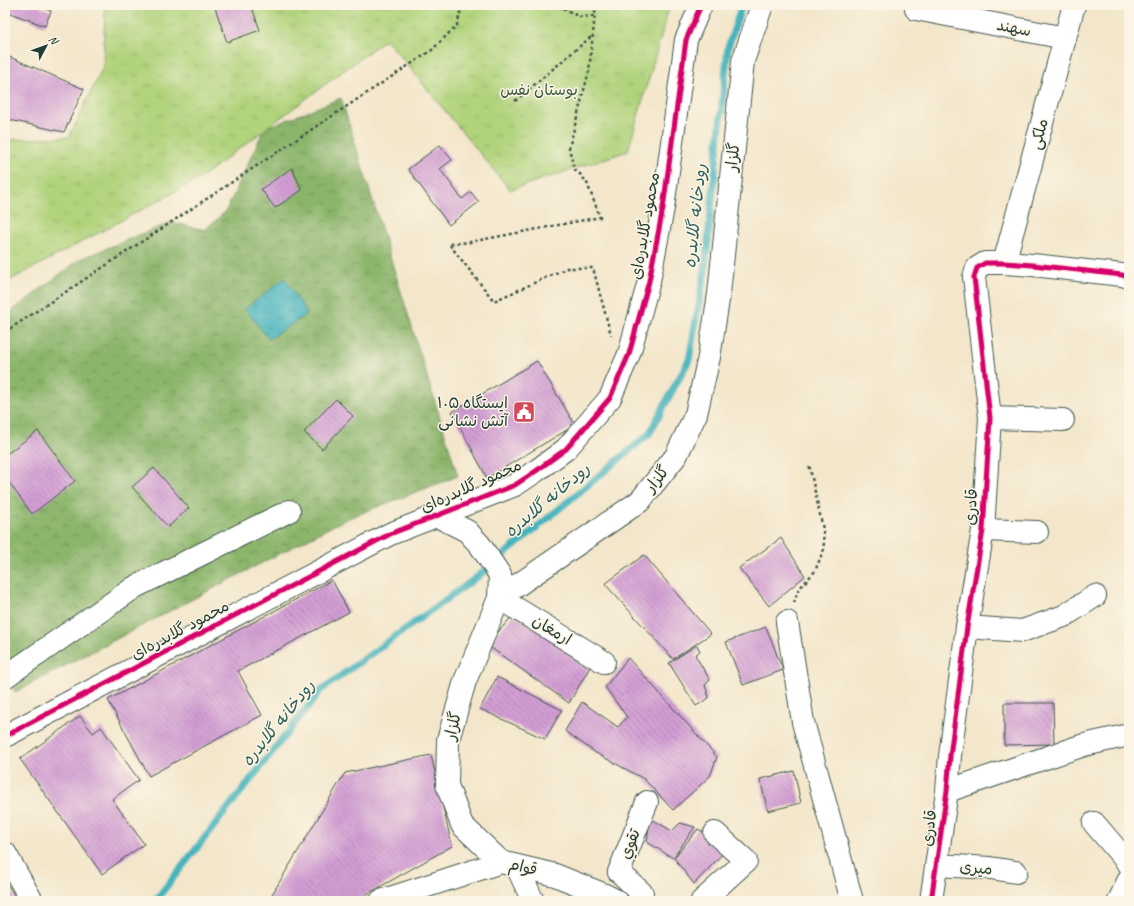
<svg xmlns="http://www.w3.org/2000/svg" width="1134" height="906" font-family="Caveat,'Playpen Sans Arabic',sans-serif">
<defs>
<pattern id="forest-crowns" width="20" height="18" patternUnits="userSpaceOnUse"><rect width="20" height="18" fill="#8cb56c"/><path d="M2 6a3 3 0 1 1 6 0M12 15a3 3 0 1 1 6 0" fill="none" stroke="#72945a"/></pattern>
<pattern id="park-tufts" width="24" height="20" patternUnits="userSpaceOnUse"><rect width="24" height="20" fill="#b0d37c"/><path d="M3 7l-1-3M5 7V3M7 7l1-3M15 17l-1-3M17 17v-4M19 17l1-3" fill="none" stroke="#97b66c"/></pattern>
<pattern id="water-ripples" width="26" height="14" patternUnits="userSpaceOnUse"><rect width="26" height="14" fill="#44b4bd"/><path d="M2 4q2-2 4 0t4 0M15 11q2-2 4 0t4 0" fill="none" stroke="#38949a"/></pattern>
<pattern id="building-back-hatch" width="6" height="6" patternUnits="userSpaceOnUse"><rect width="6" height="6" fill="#d39ed4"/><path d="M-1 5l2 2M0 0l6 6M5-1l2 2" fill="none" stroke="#ab82ad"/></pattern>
</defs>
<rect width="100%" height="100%" fill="#fcf5e5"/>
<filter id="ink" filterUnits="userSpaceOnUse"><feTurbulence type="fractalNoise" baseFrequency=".025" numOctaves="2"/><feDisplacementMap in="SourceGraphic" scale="8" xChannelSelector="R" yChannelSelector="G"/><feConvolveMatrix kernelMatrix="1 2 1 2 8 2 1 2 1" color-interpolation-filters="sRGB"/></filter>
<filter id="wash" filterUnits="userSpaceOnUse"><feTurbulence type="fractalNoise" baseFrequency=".012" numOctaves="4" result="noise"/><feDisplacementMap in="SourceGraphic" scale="16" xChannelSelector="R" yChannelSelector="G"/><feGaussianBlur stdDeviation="0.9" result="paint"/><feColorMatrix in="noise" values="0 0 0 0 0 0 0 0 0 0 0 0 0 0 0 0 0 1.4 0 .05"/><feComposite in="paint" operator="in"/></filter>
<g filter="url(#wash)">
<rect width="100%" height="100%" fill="#f3e6ca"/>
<!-- forest -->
<path fill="url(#forest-crowns)" stroke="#567950" d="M341 98 458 476 346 519 15 692 5 674V316L80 259 171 222 205 230 226 211 264 129Z"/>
<!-- park -->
<path fill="url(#park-tufts)" stroke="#688858" d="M105 5H670L628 151 510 190 386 39 199 179 5 283V140L69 137 103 67Z"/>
<!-- water -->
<path fill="url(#water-ripples)" stroke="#327878" d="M285 278 307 314 269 339 245 309Z"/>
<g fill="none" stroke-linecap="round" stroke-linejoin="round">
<!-- stream -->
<path stroke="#44b4bd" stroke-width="7" d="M155 901 321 690 476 578 649 434 689 360 705 269 728 47 742 5"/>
</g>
<g id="blocks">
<!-- building -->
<g fill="url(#building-back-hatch)">
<path d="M5 5H39L38 6 51 11 45 26 5 11Z"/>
<path d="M214 5H251L260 30 227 42Z"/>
<path d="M5 55 84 89 64 132 5 119Z"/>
<path d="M440 145 452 160 440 169 462 199 471 192 479 202 449 225 408 169Z"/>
<path d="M292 168 302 190 275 208 261 189Z"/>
<path d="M537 361 575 425 487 478 452 412Z"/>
<path d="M336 399 353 416 322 449 304 432Z"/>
<path d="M38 431 75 481 32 514 5 477V455Z"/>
<path d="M154 468 189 508 168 527 132 487Z"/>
<path d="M781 538 805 576 769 606 739 568Z"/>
<path d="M644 555 711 634 673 659 605 584Z"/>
<path d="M332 580 349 612 238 671 262 715 149 776 108 700Z"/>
<path d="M513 615 593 662 569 703 487 645Z"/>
<path d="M766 627 783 670 743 685 726 642Z"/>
<path d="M697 645 700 651 695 655 710 680 705 685 709 698 696 706 669 663Z"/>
<path d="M628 658 717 757 710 776 673 810 644 779 596 753 565 731 582 702 618 727 627 717 605 687Z"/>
<path d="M497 677 562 710 545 739 480 709Z"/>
<path d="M1004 703H1053L1054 744 1004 745Z"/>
<path d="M80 716 93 733 101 727 139 780 112 799 144 844 102 874 20 759Z"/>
<path d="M431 755 452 846 355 901H268L345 773Z"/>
<path d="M794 771 801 803 768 811 760 779Z"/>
<path d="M650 818 672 831 680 823 695 827 673 858 647 842Z"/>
<path d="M698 829 728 848 694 884 674 858Z"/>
<path d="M5 881 18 901H5Z"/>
</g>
</g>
</g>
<g filter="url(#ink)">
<use href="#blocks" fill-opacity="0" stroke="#3f564a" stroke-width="1"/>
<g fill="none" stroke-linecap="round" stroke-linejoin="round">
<!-- street casing -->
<g stroke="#3f564a" stroke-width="24">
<g id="street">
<path d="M916 9 1065 38"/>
<path d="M1004 263 1074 5"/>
<path d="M990 418 1063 420"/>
<path d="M437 516 467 531 480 545 500 575 499 598"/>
<path d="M983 530 1037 532"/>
<path d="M499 598 604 662"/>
<path d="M787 622 803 722 852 901"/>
<path d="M967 627 1022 631 1064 616 1095 596"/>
<path d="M5 677 135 587 289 511"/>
<path d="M5 736 390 534 515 485 536 471 566 449 610 398 629 354 649 281 663 208 686 40 701 5"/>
<path d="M947 791 1084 745 1129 735"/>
<path d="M1094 823 1129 864"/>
<path d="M5 853 32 901"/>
<path d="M501 862 462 825 447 785 448 740 465 681 499 598 640 501 676 456 696 414 709 357 719 294 743 61 762 5"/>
<path d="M937 865 990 868 1016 872"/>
<path d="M517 867 533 901"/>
<path d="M381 901 501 862 555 875 605 895 617 901"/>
<path d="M638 901 642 893 619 872 647 802"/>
<path d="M702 901 746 861 715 833"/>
<path d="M931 901 947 791 950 756 967 627 983 530 990 418 974 277 977 268 985 263H1004L1033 265 1122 275 1129 277"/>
<path d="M1119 901 1129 879"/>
</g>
</g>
<!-- path -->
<g stroke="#3f564a" stroke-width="2.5" stroke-dasharray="3 3" stroke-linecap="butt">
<path d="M558 5 579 17 595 16"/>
<path d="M596 5 589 71 569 148 574 169 581 175 587 183 600 217 470 242 449 244 494 301 567 268H593L611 335"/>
<path d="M515 101 592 36"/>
<path d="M5 332 432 50 457 25 462 5"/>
<path d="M794 603 798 590 815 571 824 549 823 529 809 464"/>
</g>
<!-- street -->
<use href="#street" stroke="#fff" stroke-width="22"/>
<!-- cycleway casing -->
<g stroke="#fcf5e5" stroke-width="8">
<g id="cycleway">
<path d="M5 736 390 534 515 485 536 471 566 449 610 398 629 354 649 281 663 208 686 40 701 5"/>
<path d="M931 901 947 791 950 756 967 627 983 530 990 418 974 277 977 268 985 263H1004L1033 265 1122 275 1129 277"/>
</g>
</g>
<!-- cycleway -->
<use href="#cycleway" stroke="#d6006c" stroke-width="5"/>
</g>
</g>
<!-- icons -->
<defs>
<g id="civic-square" transform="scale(1.15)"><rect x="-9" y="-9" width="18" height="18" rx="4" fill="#d1495b" stroke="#fcf5e5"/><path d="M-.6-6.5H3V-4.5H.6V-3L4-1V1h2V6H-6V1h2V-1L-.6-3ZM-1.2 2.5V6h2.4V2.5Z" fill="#fff"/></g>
</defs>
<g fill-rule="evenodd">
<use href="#civic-square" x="524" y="412"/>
</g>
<g text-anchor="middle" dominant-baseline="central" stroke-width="3" stroke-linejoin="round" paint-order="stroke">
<!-- street labels -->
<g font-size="16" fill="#1f3d34" stroke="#fcf5e5">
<text transform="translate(1014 28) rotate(11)">سهند</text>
<text transform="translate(1039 134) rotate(-75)">ملکی</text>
<text transform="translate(733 157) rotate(-84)">گلزار</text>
<text transform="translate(645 226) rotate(-80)">محمود گلابدره‌ای</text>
<text transform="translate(657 479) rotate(-51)">گلزار</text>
<text transform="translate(471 486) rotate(-24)">محمود گلابدره‌ای</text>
<text transform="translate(971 507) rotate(-86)">قادری</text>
<text transform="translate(180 630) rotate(-28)">محمود گلابدره‌ای</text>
<text transform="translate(552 630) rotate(31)">ارمغان</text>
<text transform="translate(453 726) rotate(-77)">گلزار</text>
<text transform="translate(929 828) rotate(-82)">قادری</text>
<text transform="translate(630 844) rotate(-69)">تقوي</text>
<text transform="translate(523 867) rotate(13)">قوام</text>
<text transform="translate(976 868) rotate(5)">میری</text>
</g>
<!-- park labels -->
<g font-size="16" fill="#3c5b42" stroke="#fcf5e5">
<text x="539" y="90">بوستان نفس</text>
</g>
<!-- poi labels -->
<g font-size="16" fill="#1f3d34" stroke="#fcf5e5" text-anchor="end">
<text x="508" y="403">ایستگاه ۱۰۵<tspan x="508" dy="18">آتش نشانی</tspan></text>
</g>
<!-- water labels -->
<g font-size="17" font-style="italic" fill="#2a615d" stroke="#fcf5e5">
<text transform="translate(695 216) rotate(-84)">رودخانه گلابدره</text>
<text transform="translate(547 500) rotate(-40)">رودخانه گلابدره</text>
<text transform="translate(278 723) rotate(-51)">رودخانه گلابدره</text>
</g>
</g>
<!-- margin -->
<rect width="1134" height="906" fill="none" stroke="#fcf5e5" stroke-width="20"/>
<!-- north arrow -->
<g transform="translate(46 46) rotate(49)" stroke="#fcf5e5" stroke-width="3" paint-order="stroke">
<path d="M0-3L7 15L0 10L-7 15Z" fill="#1f3d34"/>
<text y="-6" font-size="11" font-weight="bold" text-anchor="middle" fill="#1f3d34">N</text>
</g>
</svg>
